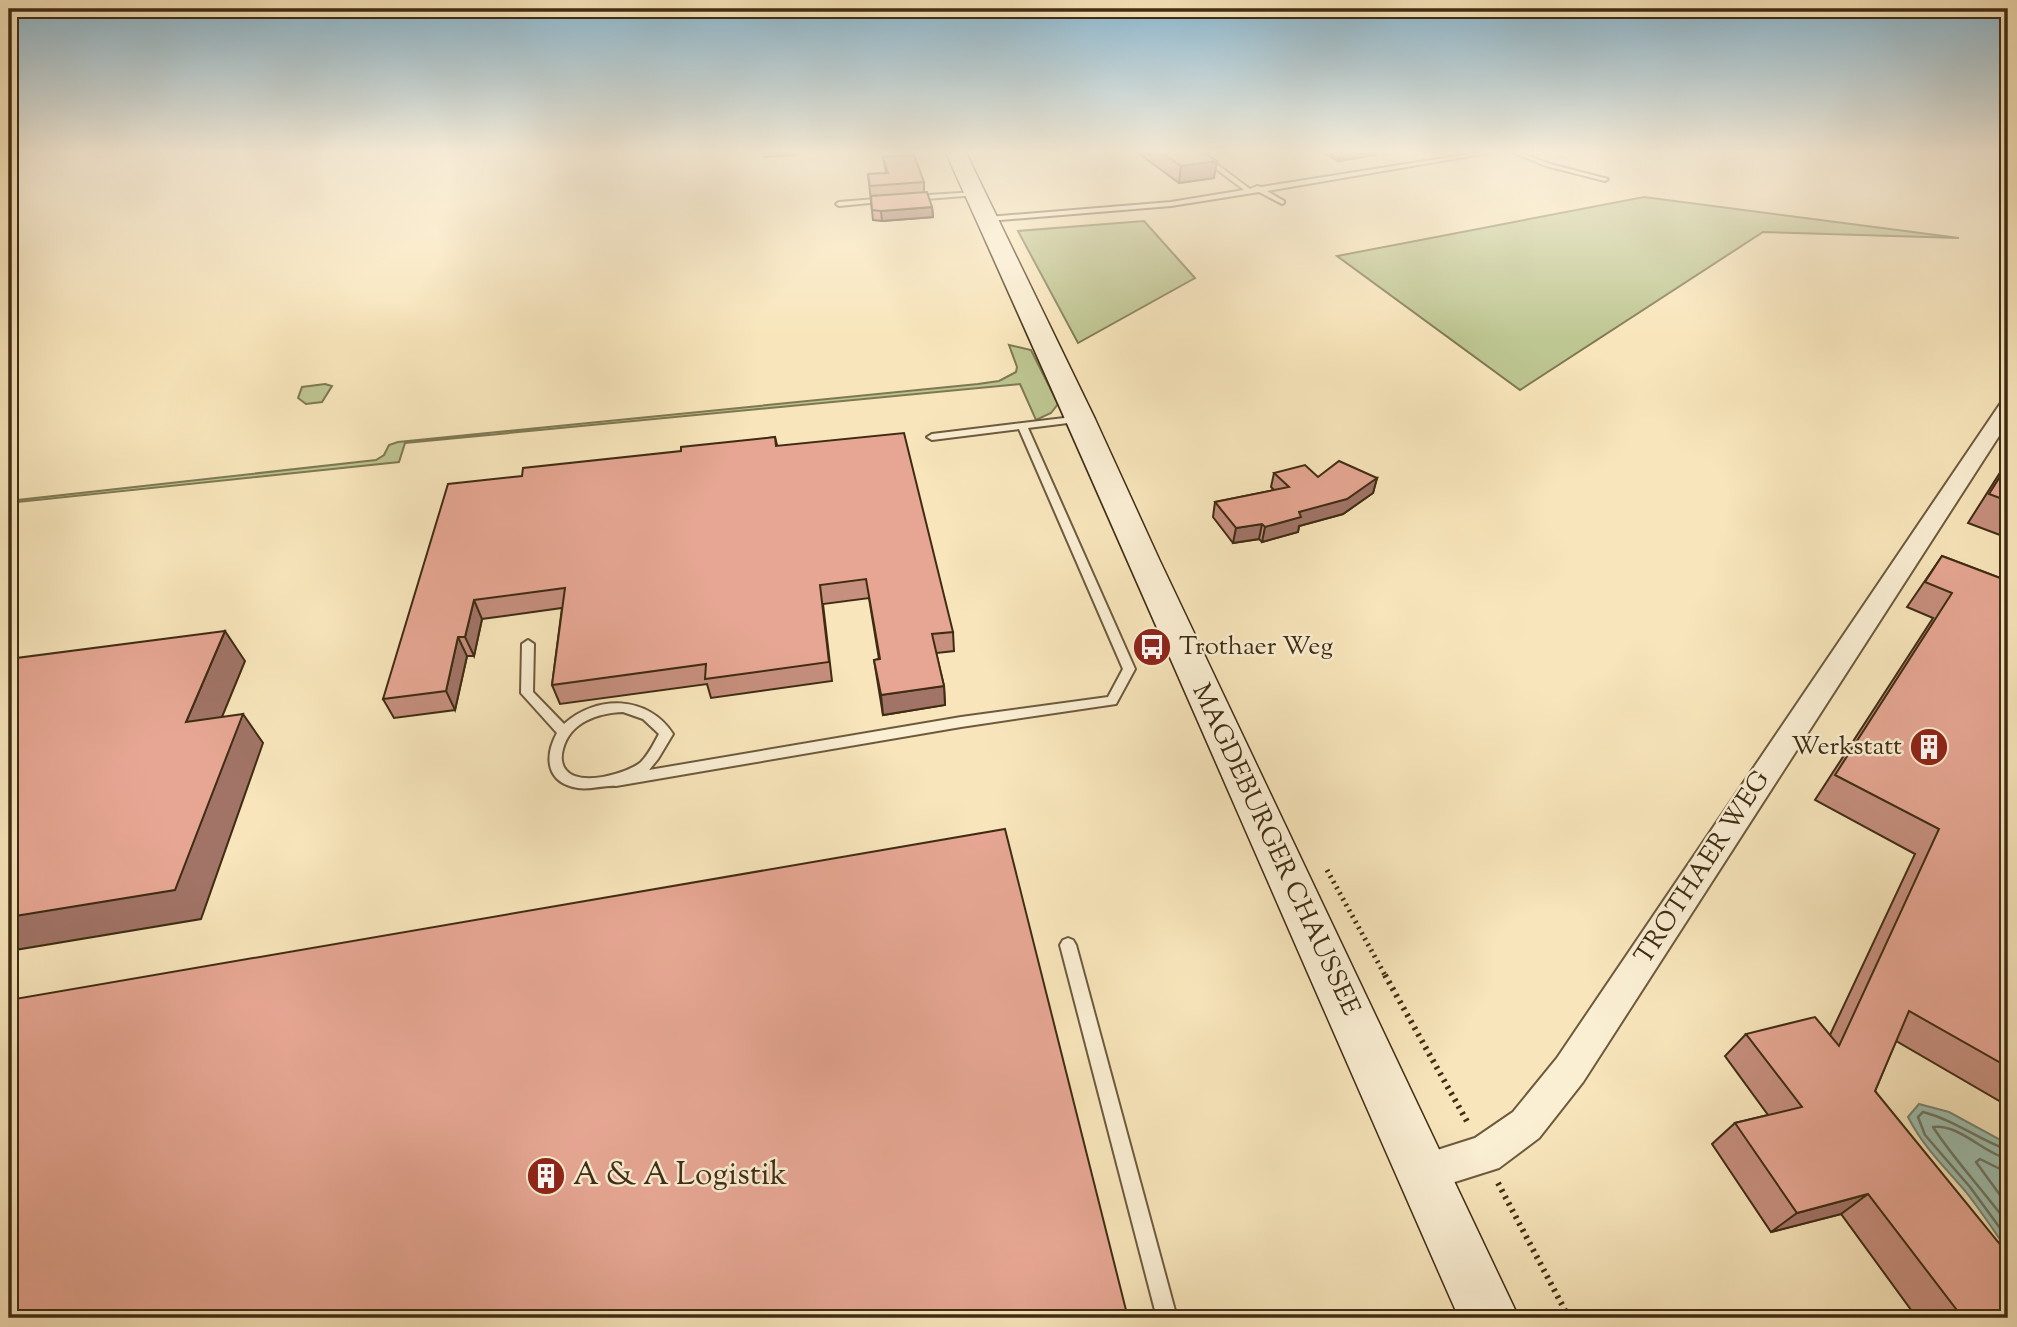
<svg xmlns="http://www.w3.org/2000/svg" width="2017" height="1327" font-family="'Sorts Mill Goudy',serif">
<rect width="100%" height="100%" fill="#f8e5bb"/>
<filter id="stains"><feTurbulence type="fractalNoise" baseFrequency=".00286" numOctaves="4"/><feColorMatrix values="0 0 0 0 .2 0 0 0 0 .09 0 0 0 0 .02 0 0 0 .5 -.17"/></filter>
<radialGradient id="worn" r=".72"><stop offset=".6" stop-color="#630" stop-opacity="0"/><stop offset="1" stop-color="#630" stop-opacity=".3"/></radialGradient>
<!-- green -->
<g fill="#bdc590" stroke="#7e7852" stroke-width="2">
<path d="M1644 197 1959 238 1763 232 1520 390 1337 256Z"/>
<path d="M1144 221 1195 278 1078 343 1018 231Z"/>
<path d="M1009 345 1031 350 1058 404 1051 413 1036 420 1020 384 405 443 399 462 9 503V501L376 460 384 455 389 445 398 442 978 384 999 381 1016 372 1017 367Z"/>
<path d="M325 384 332 386 322 402 306 404 298 398 302 387Z"/>
</g>
<!-- water -->
<path fill="#9dbfb0" stroke="#778471" stroke-width="2" d="M1919 1104 1949 1112 2008 1144V1251C1994 1231 1981 1211 1966 1192 1944 1166 1924 1148 1908 1117Z"/>
<g fill="none" stroke-linecap="round" stroke-linejoin="round">
<!-- shore -->
<g stroke="#6e7662" stroke-width="2.5">
<path d="M2008 1150C1978 1139 1954 1120 1923 1112L1918 1117 1925 1135 1970 1187 2008 1239"/>
<path d="M2008 1159C1983 1153 1960 1124 1933 1127 1955 1161 1984 1191 2008 1224"/>
<path d="M2008 1169 1998 1168 1980 1159 1976 1162 2008 1206"/>
</g>
<!-- stream -->
<path stroke="#778471" stroke-width="5" d="M582 153H597"/>
<!-- lane casing -->
<g stroke="#6d5a3d" stroke-width="4">
<g id="lane">
<path d="M1195 153H1202L1250 189 1257 186 1261 187 1476 153H1488L1267 191 1284 201V203L1282 204 1259 192 1171 206 988 221 984 219 988 217 1171 202 1244 190Z"/>
<path d="M1514 153H1522L1550 164 1608 179 1605 181 1546 166Z"/>
<path d="M975 192 978 194 977 195 913 200 910 198 913 196Z"/>
<path d="M888 198 890 199V201L839 206 836 204 839 202Z"/>
<path d="M1081 416 1084 417V421L1028 428 1135 669 1116 704 961 727 616 786C604 785 590 790 578 788 546 783 544 757 557 733L521 693 522 644 528 640 534 644 533 692 564 724C596 695 648 695 673 734L658 759 649 770 961 717 1108 697 1123 669 1019 429 932 440 927 437 932 434ZM623 712 643 719 659 734C654 743 649 754 641 762 627 774 579 787 566 770 561 764 561 756 563 749 570 722 598 713 623 712Z"/>
<path d="M1068 938 1073 940 1076 945 1177 1318H1157L1060 945 1063 940Z"/>
</g>
</g>
<!-- street casing -->
<g stroke="#6d5a3d" stroke-width="4">
<path id="street" d="M2008 401V422L1583 1082 1539 1138 1499 1168 1423 1192 1409 1187 1404 1173 1409 1159 1475 1138 1513 1112 1557 1058 1998 407 2001 403Z"/>
</g>
<!-- secondary casing -->
<g stroke="#3f2c13" stroke-width="3">
<path id="secondary" d="M946 153H966L1095 419 1159 559 1519 1318H1459C1288 930 1121 540 946 153Z"/>
</g>
<!-- path-far1 -->
<path stroke="#3f2c13" stroke-width="5" stroke-dasharray="2 4.5" stroke-linecap="butt" d="M1327 870 1386 977"/>
<!-- path -->
<g stroke="#3f2c13" stroke-width="6" stroke-dasharray="2.5 5" stroke-linecap="butt">
<path d="M1385 975 1469 1125"/>
<path d="M1498 1183 1569 1318"/>
</g>
<!-- lane -->
<use href="#lane" fill="#faeed3" fill-rule="evenodd"/>
<!-- street -->
<use href="#street" fill="#faeed3" fill-rule="evenodd"/>
<!-- secondary -->
<use href="#secondary" fill="#faeed3" fill-rule="evenodd"/>
</g>
<!-- wall -->
<g fill="#c68f7e" stroke="#3f2c13" stroke-width="2">
<path d="M1138 153H1205L1214 178 1179 183Z"/>
<path d="M1324 153H1377L1376 155 1338 161Z"/>
<path d="M883 157 924 182V192L932 207 933 217 882 221 873 220 868 174 886 173Z"/>
<path d="M775 437 777 445 953 632 954 651 936 653 944 686 945 705 883 715 874 660 879 659 869 598 823 604 832 681 711 698 707 684 560 704 552 685 562 608 482 619 474 656H467L455 710 394 718 383 699 522 476Z"/>
<path d="M2008 460V538L1968 523Z"/>
<path d="M1274 473 1318 477 1377 478 1373 493 1343 514 1299 526 1298 532 1262 542 1259 539 1233 543 1213 517 1215 502 1274 490 1271 487Z"/>
<path d="M1942 556 2008 581V1106L1896 1041 1875 1091 2008 1318H1917L1841 1214 1771 1232 1712 1144 1735 1123 1768 1115 1725 1056 1746 1034 1830 1035 1915 854 1815 800 1933 618 1907 607Z"/>
</g>
<!-- shaded-wall -->
<g fill="#a17467" stroke="#3f2c13" stroke-width="2">
<path d="M763 153H795V155L764 157Z"/>
<path d="M1340 153H1377L1376 155 1338 161Z"/>
<path d="M1217 161 1214 178 1179 183 1181 166Z"/>
<path d="M932 207 933 217 882 221 881 211Z"/>
<path d="M1377 478 1373 493 1343 514 1299 526 1298 532 1262 542 1265 527Z"/>
<path d="M1262 524 1259 539 1233 543 1236 528Z"/>
<path d="M474 600 482 619 474 656 465 637Z"/>
<path d="M225 631 245 661 208 751 186 722Z"/>
<path d="M458 637 467 656 455 710 446 691Z"/>
<path d="M944 686 945 705 883 715 881 695Z"/>
<path d="M243 714 263 743 201 919 9 951V917Z"/>
<path d="M1868 1194 1841 1214 1771 1232 1797 1213Z"/>
</g>
<!-- building -->
<g fill="#e6a693" stroke="#3f2c13" stroke-width="2">
<path d="M1162 153H1205L1217 161 1181 166Z"/>
<path d="M914 155 924 182 870 186 868 174 888 173 883 157Z"/>
<path d="M927 192 932 207 881 211 872 210 871 196Z"/>
<path d="M904 433 953 632 932 634 944 686 881 695 874 660 880 659 866 579 820 585 829 662 705 679 706 664 552 685 565 588 474 600 465 637H458L446 691 383 699 448 484 522 476 523 468 681 451V447L775 437 776 446Z"/>
<path d="M1339 461 1377 478 1347 499 1299 512 1301 517 1265 527 1262 524 1236 528 1215 502 1289 487 1274 473 1305 465 1318 477Z"/>
<path d="M2008 464V501L1989 494Z"/>
<path d="M1942 556 2008 581V1067L1909 1011 1875 1091 2008 1254V1318H1963L1868 1194 1797 1213 1735 1123 1802 1107 1746 1034 1815 1017 1839 1046 1939 829 1835 775 1952 593 1925 582Z"/>
<path d="M225 631 186 722 243 714 175 890 9 917V659Z"/>
<path d="M1005 829 1128 1318H9V1000Z"/>
</g>
<!-- sky -->
<linearGradient id="sky" x2="0" y2="1"><stop stop-color="#8ab8d2"/><stop offset="0.45" stop-color="#fcf3e0"/><stop offset="1" stop-color="#fcf3e0" stop-opacity="0"/></linearGradient>
<rect width="2017" height="338" fill="url(#sky)"/>
<!-- icons -->
<defs>
<g id="bus-disc" transform="scale(2.0125)"><circle r="9.5" fill="#8f2418" stroke="#faeed3"/><path d="M-5-6H5V4H4V6H2V4H-2V6H-4V4H-5ZM-3.5-4V0h7V-4ZM-3.5 1.2v1.5H-2V1.2ZM2 1.2v1.5H3.5V1.2Z" fill="#fff"/></g>
<g id="building-disc" transform="scale(2.0125)"><circle r="9.5" fill="#8f2418" stroke="#faeed3"/><path d="M-4-6H4V6H1V3H-1V6H-4ZM-2.5-4.3h1.7v1.8h-1.7ZM.8-4.3h1.7v1.8H.8ZM-2.5-1h1.7V.8h-1.7ZM.8-1h1.7V.8H.8Z" fill="#fff"/></g>
</defs>
<g fill-rule="evenodd">
<use href="#bus-disc" x="1152" y="647"/>
<use href="#building-disc" x="1929" y="747"/>
<use href="#building-disc" x="546" y="1176"/>
</g>
<g text-anchor="middle" dominant-baseline="central" stroke-width="5" stroke-linejoin="round" paint-order="stroke">
<!-- poi labels -->
<g font-size="26" fill="#3f2c13" stroke="#faeed3" text-anchor="start">
<text x="1179" y="647">Trothaer Weg</text>
<text x="1902" y="747" text-anchor="end">Werkstatt</text>
</g>
<!-- street labels -->
<g font-size="26" fill="#3f2c13" stroke="#faeed3">
<text transform="translate(1275 850) rotate(65)">MAGDEBURGER CHAUSSEE</text>
<text transform="translate(1703 868) rotate(-57)">TROTHAER WEG</text>
</g>
<!-- near-poi labels -->
<g font-size="32" fill="#3f2c13" stroke="#faeed3" text-anchor="start">
<text x="573" y="1176">A &amp; A Logistik</text>
</g>
</g>
<!-- margin -->
<rect width="2017" height="1327" fill="none" stroke="#f8e5bb" stroke-width="35"/>
<rect x="10" y="10" width="1996" height="1306" fill="none" stroke="#3f2c13" stroke-width="3.5"/>
<rect x="18" y="18" width="1982" height="1292" fill="none" stroke="#3f2c13" stroke-width="2"/>
<rect width="100%" height="100%" filter="url(#stains)"/>
<rect width="100%" height="100%" fill="url(#worn)"/>
</svg>
